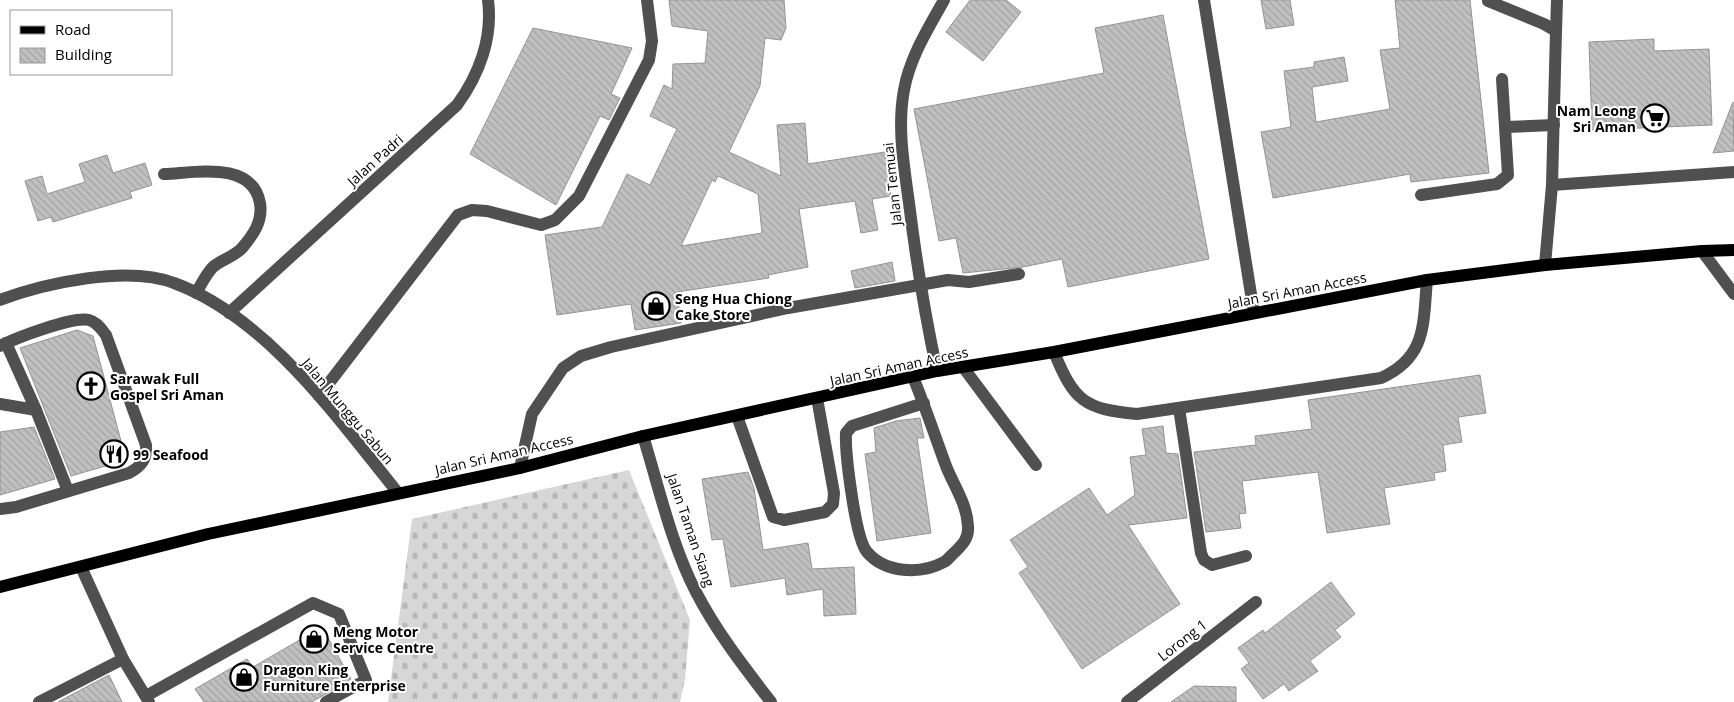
<svg xmlns="http://www.w3.org/2000/svg" width="1734" height="702" font-family="'Open Sans',sans-serif">
<defs>
<pattern id="cemetery-stones" width="16" height="16" patternUnits="userSpaceOnUse" patternTransform="scale(1.25)"><rect width="16" height="16" fill="#d7d7d7"/><path d="M2 7V4a2 2 0 0 1 4 0v3zM10 15v-3a2 2 0 0 1 4 0v3z" fill="#b7b7b7"/></pattern>
<pattern id="building-back-hatch" width="6" height="6" patternUnits="userSpaceOnUse" patternTransform="scale(1.25)"><rect width="6" height="6" fill="#c0c0c0"/><path d="M-1 5l2 2M0 0l6 6M5-1l2 2" fill="none" stroke="#a3a3a3"/></pattern>
</defs>
<rect width="100%" height="100%" fill="#fff"/>
<!-- cemetery -->
<path fill="url(#cemetery-stones)" d="M629 470 690 620 685 679 680 702H388L412 519Z"/>
<!-- building -->
<g fill="url(#building-back-hatch)" stroke="#949494" fill-rule="evenodd">
<path d="M669 0H784L786 28 781 40 765 38 760 86 729 152 781 176 777 125 805 123 808 164 885 152 891 196 872 199 878 230 861 233 855 201 799 209 808 267 768 275 769 278 677 292 681 323 635 330 631 304 557 315 545 235 602 227 627 174 650 185 677 129 650 116 664 85 672 89 673 64 705 63 708 31 672 26ZM718 176 758 194 762 233 681 246 712 180 715 182Z"/>
<path d="M970 0H1006L1021 12 983 61 946 32Z"/>
<path d="M1261 0H1290L1294 25 1266 29Z"/>
<path d="M1395 0H1470L1489 173 1411 182 1410 174 1273 198 1261 132 1291 127 1284 71 1314 67V62L1344 57 1348 81 1312 87 1316 122 1390 109 1380 50 1400 48Z"/>
<path d="M1163 15 1209 259 1068 287 1062 259 1023 267 963 273 956 238 939 241 914 109 1104 73 1095 28Z"/>
<path d="M533 28 632 48 611 94 620 98 609 120 600 116 556 205 470 154Z"/>
<path d="M1654 39V51L1709 49 1712 125 1592 130 1589 42Z"/>
<path d="M1733 102 1734 151 1713 153Z"/>
<path d="M107 155 113 173 145 163 152 185 130 192 132 198 53 222 51 217 38 221 25 181 42 176 47 194 85 182 79 164Z"/>
<path d="M892 262 895 281 855 288 851 271Z"/>
<path d="M77 330 93 336 126 460 71 476 20 348Z"/>
<path d="M1480 375 1486 413 1458 417 1462 442 1443 445 1446 471 1434 473 1435 480 1384 488 1390 524 1327 533 1318 472 1242 481 1246 513 1239 514 1241 528 1206 532 1194 452 1256 445 1255 436 1312 429 1308 400Z"/>
<path d="M920 418 924 438H917L931 533 877 541 865 454 876 452 874 428 896 421Z"/>
<path d="M1163 426 1166 453 1178 454 1187 518 1128 525 1180 604 1082 669 1019 573 1028 567 1010 540 1089 488 1107 515 1135 495 1130 457 1146 455 1142 429Z"/>
<path d="M34 427 55 479 0 495V432Z"/>
<path d="M748 472 754 488 763 550 808 543 812 569 854 567 856 614 824 616 823 589 787 595 785 578 731 587 723 539 712 540 702 479Z"/>
<path d="M1331 582 1355 614 1335 630 1341 637 1310 661 1318 671 1289 691 1284 684 1263 699 1241 669 1249 663 1238 648 1263 630 1265 633Z"/>
<path d="M322 627 351 679 312 702H204L195 689 247 659 253 667Z"/>
<path d="M109 675 122 702H58L73 694Z"/>
<path d="M1194 686 1236 687V702H1171Z"/>
</g>
<g fill="none" stroke-linecap="round" stroke-linejoin="round">
<!-- minor -->
<g stroke="#505050" stroke-width="12">
<path d="M1204 0 1254 313"/>
<path d="M1488 1 1544 24 1556 31 1552 185"/>
<path d="M1556 31 1557 0"/>
<path d="M1506 127 1554 125"/>
<path d="M164 174C194 173 252 160 260 203 263 222 253 235 242 248 234 257 222 259 213 267 206 274 201 285 196 293"/>
<path d="M1421 195 1497 184 1508 175 1502 79"/>
<path d="M1702 251 1734 294"/>
<path d="M1545 265 1552 185 1734 172"/>
<path d="M0 300C45 283 128 265 174 283 267 317 338 419 398 493"/>
<path d="M229 313 457 105C479 75 493 38 488 0"/>
<path d="M6 343 36 410 68 491"/>
<path d="M0 346C16 338 73 316 89 320 97 322 101 329 106 335L146 445C147 459 142 466 129 473L16 507 0 509"/>
<path d="M1054 352C1074 401 1084 409 1137 414L1381 378C1427 357 1423 324 1427 280"/>
<path d="M963 367 1036 465"/>
<path d="M937 371C925 315 916 260 909 203 904 166 897 127 904 90 910 57 928 29 944 0"/>
<path d="M913 377C925 406 935 436 946 466 954 486 967 504 968 526 969 538 963 544 955 552 951 555 948 560 944 562 920 575 885 573 867 552 855 538 845 452 846 433L852 426 924 403"/>
<path d="M319 396 458 215 472 210 487 211 541 225 555 220 579 196 649 60 652 41 647 0"/>
<path d="M0 404 36 410"/>
<path d="M1179 408 1201 553 1204 560 1212 565 1246 556"/>
<path d="M737 416 773 517 784 520 825 512 833 504 834 493 817 398"/>
<path d="M643 436C659 487 671 544 696 592 716 631 744 667 771 702"/>
<path d="M520 468 532 414 563 368 581 356 611 347 788 308 948 280 969 282 1019 274"/>
<path d="M81 567 123 659 149 702"/>
<path d="M146 696 313 603 339 614 366 680 326 702"/>
<path d="M39 702 123 659"/>
<path d="M1127 702 1256 602"/>
</g>
<!-- major -->
<path stroke="#000" stroke-width="12" d="M0 587 208 534 520 468 643 436 937 371 1054 352 1427 280 1545 265 1702 251 1734 250"/>
</g>
<!-- icons -->
<defs>
<g id="supermarket-ring" transform="scale(1.4375)"><circle r="9.5" fill="#fff" stroke="#000" stroke-width="1.5"/><path d="M-6-5.5h2.5l.6 2H6L4.5 2H-2.5L-4.4-4H-6ZM-1.5 3.2a1.3 1.3 0 1 0 .1 0ZM3 3.2a1.3 1.3 0 1 0 .1 0Z" fill="#000"/></g>
<g id="shop-ring" transform="scale(1.4375)"><circle r="9.5" fill="#fff" stroke="#000" stroke-width="1.5"/><path d="M-5-2.5h2.3a2.7 3.5 0 0 1 5.4 0H5L5.5 6h-11ZM-1.5-2.5h3a1.5 2.3 0 0 0-3 0Z" fill="#000"/></g>
<g id="church-ring" transform="scale(1.4375)"><circle r="9.5" fill="#fff" stroke="#000" stroke-width="1.5"/><path d="M-1.2-6h2.4v3.5h3.3v2.4h-3.3V6h-2.4V-.1h-3.3v-2.4h3.3Z" fill="#000"/></g>
<g id="restaurant-ring" transform="scale(1.4375)"><circle r="9.5" fill="#fff" stroke="#000" stroke-width="1.5"/><path d="M-5-6h1v4h1v-4h1v4h1v-4h1v5L-1.5 .5V6h-2V.5L-5-1ZM5-6V6H3V1.5H1.5Q1.5-4 5-6Z" fill="#000"/></g>
</defs>
<g fill-rule="evenodd">
<use href="#supermarket-ring" x="1655" y="118"/>
<use href="#shop-ring" x="656" y="306"/>
<use href="#church-ring" x="91" y="386"/>
<use href="#restaurant-ring" x="114" y="454"/>
<use href="#shop-ring" x="314" y="639"/>
<use href="#shop-ring" x="244" y="677"/>
</g>
<g text-anchor="middle" dominant-baseline="central" stroke-width="4" stroke-linejoin="round" paint-order="stroke">
<!-- poi labels -->
<g font-size="14" font-weight="bold" fill="#000" stroke="#fff" text-anchor="start">
<text x="1636" y="110" text-anchor="end">Nam Leong<tspan x="1636" dy="16">Sri Aman</tspan></text>
<text x="675" y="298">Seng Hua Chiong<tspan x="675" dy="16">Cake Store</tspan></text>
<text x="110" y="378">Sarawak Full<tspan x="110" dy="16">Gospel Sri Aman</tspan></text>
<text x="133" y="454">99 Seafood</text>
<text x="333" y="631">Meng Motor<tspan x="333" dy="16">Service Centre</tspan></text>
<text x="263" y="669">Dragon King<tspan x="263" dy="16">Furniture Enterprise</tspan></text>
</g>
<!-- street labels -->
<g font-size="14" fill="#000" stroke="#fff">
<text transform="translate(375 160) rotate(-42)">Jalan Padri</text>
<text transform="translate(892 184) rotate(-96)">Jalan Temuai</text>
<text transform="translate(1297 290) rotate(-11)">Jalan Sri Aman Access</text>
<text transform="translate(899 366) rotate(-12)">Jalan Sri Aman Access</text>
<text transform="translate(348 411) rotate(50)">Jalan Munggu Sabun</text>
<text transform="translate(504 454) rotate(-13)">Jalan Sri Aman Access</text>
<text transform="translate(691 530) rotate(71)">Jalan Taman Siang</text>
<text transform="translate(1182 640) rotate(-38)">Lorong 1</text>
</g>
</g>
<!-- legend -->
<rect x="10" y="10" width="162" height="65" fill="#ffffff" stroke="#999999"/>
<rect x="20" y="26" width="25" height="8" fill="#000000" stroke="#999999"/>
<text x="55" y="35" font-size="15" fill="#000000">Road</text>
<rect x="20" y="48" width="25" height="15" fill="url(#building-back-hatch)" stroke="#999999"/>
<text x="55" y="60" font-size="15" fill="#000000">Building</text>
</svg>
